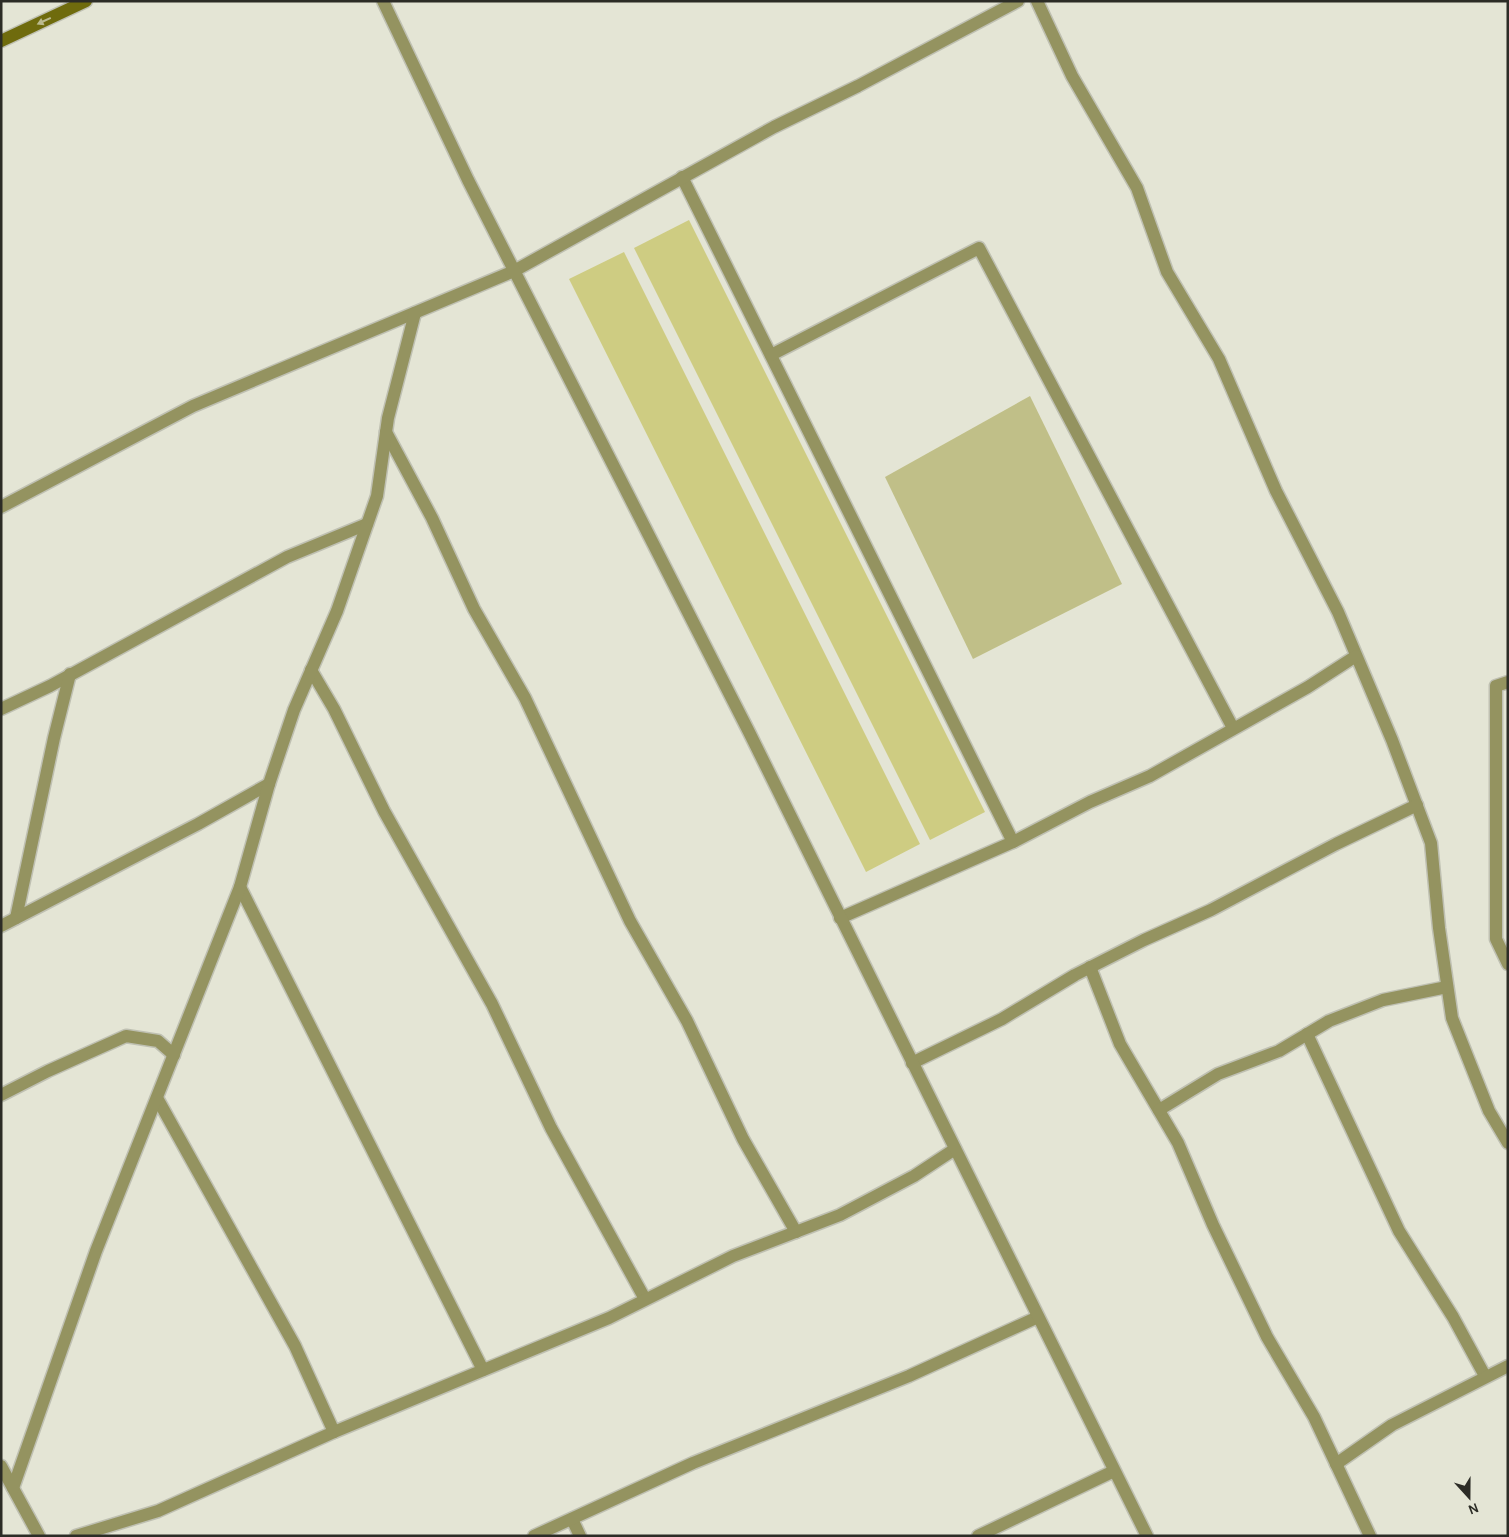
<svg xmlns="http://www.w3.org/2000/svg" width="1509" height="1537" font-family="Karla,sans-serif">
<rect width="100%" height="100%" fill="#e4e5d5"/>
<!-- green -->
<path fill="#c0bf88" d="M1030 396 1122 584 973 659 885 477Z"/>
<!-- building -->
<g fill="#cecc82">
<path d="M689 220 985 812 930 840 634 248Z"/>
<path d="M624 252 920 844 866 872 569 279Z"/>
</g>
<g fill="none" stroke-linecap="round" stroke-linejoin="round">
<!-- minor casing -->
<g stroke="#bfc0b2" stroke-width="15">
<g id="minor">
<path d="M1037 1 1072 76 1137 188 1167 272 1219 359 1276 491 1338 612 1392 740 1431 843 1439 928 1452 1018 1489 1111 1508 1143"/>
<path d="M682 177 1013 842"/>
<path d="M771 355 979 248 1233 728"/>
<path d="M386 432 432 518 474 609 525 698 630 921 687 1021 743 1139 796 1232"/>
<path d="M1 507 193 406 514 271 774 127 858 86 1018 1"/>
<path d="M311 670 334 709 384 811 492 1004 551 1128 645 1299"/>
<path d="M1508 682 1496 686V939L1508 964"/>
<path d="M1 709 50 686 287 557 367 524"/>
<path d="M240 887 483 1370"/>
<path d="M16 918 54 738 70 674"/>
<path d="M840 918 1013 842 1090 802 1150 776 1308 687 1356 656"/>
<path d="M1 926 198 824 269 784 294 710 337 611 377 496 388 418 415 313"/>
<path d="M1090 967 1120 1044 1178 1143 1213 1225 1267 1337 1314 1417 1370 1536"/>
<path d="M1307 1034 1399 1231 1453 1317 1485 1376"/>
<path d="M912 1063 1002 1019 1075 975 1144 940 1211 910 1336 844 1417 805"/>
<path d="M1 1095 48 1071 126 1036 158 1041 174 1055"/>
<path d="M157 1098 295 1346 334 1432"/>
<path d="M1159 1110 1218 1074 1279 1051 1329 1021 1383 1000 1447 987"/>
<path d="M1336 1464 1392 1425 1508 1366"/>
<path d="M1 1466 39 1536"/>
<path d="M13 1488 96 1251 240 887 269 784"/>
<path d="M572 1519 580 1536"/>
<path d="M76 1536 158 1511 334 1432 609 1318 733 1256 840 1215 914 1176 955 1149"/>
<path d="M534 1536 693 1463 909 1376 1038 1317"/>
<path d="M978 1536 1114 1471"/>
</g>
</g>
<!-- tertiary casing -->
<g stroke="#bfc0b2" stroke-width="15">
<path id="tertiary" d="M383 1 468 180 749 732 1147 1536"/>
</g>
<!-- secondary casing -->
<g stroke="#bfc0b2" stroke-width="15">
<path id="secondary" d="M1 41 86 1"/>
</g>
<!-- minor -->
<use href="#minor" stroke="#949360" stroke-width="12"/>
<!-- tertiary -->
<use href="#tertiary" stroke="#949360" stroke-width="12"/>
<!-- secondary -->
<use href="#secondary" stroke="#6f6b0d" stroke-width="12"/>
</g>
<!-- one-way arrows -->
<defs><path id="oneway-solid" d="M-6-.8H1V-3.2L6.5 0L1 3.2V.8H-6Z" transform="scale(1.25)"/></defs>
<use fill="#bbba8f" href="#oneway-solid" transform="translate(44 21) rotate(155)"/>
<!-- border -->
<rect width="1509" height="1537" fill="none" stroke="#2c2c26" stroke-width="5"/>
<!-- north arrow -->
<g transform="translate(1469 1497) rotate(159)" stroke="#e4e5d5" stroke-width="4" paint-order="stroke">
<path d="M0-4L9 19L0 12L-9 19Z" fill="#2c2c26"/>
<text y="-8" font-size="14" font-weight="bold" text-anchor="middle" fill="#2c2c26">N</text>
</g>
</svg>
